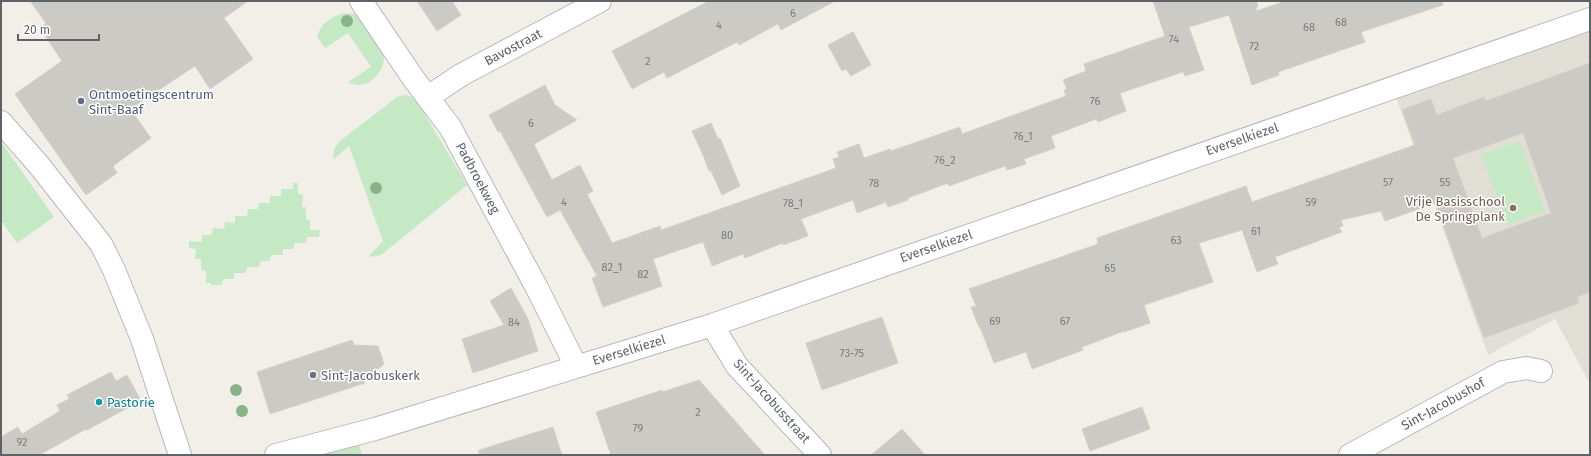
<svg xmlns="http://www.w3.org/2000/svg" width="1591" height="456" font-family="'Fira Sans',sans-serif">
<rect width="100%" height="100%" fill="#f1efe8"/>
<!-- education -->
<path fill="#e1ded6" d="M1590 31V384L1555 319 1488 355 1396 97Z"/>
<!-- green -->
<g fill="#c5e8c5">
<path d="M344 13 356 14 384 54C386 72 366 93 348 82L371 67 348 33 325 48 317 37C321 23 330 17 344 13Z"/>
<path d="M406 95 415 98 467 185 381 255 368 257 383 241 349 146 333 160 334 149 340 141 397 97Z"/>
<path d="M1520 141 1545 211 1508 225 1481 155Z"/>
<path d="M1 142 54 217 17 243 1 220Z"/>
<path d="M293 183H298V194L303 195 302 207H306V219L310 220V230H320L319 237H307L306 243H294V249H283V255H271L270 261H260L259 267H247L246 273H234V279H223L222 285H211V283H206V271L201 270V259H195L196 249 189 248V241L202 242V235H212L213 228 224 229 225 222 235 223V216H247L248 209H258L259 203H270V196H281V189H293Z"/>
<path d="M359 444 362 455H320Z"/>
</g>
<!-- building -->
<g fill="#cccac5" stroke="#d6d1c6" fill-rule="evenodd">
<path d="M30 1H248L224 18 253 59 210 89 195 66 130 109 151 138 113 166 117 173 86 195 15 94 62 61 40 28 46 23Z"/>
<path d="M417 1H452L461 15 437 31Z"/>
<path d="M709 1H835L781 30 778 24 739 45 737 42 667 78 664 72 632 89 612 51Z"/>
<path d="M1153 1H1257L1258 7 1256 8 1257 11 1285 1H1442L1443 5 1361 32 1365 42 1278 72 1279 75 1252 85 1229 15 1189 27 1204 70 1185 76 1183 72 1120 93 1126 111 1098 122 1096 119 1051 136 1055 148 1024 159 1026 164 1007 170 1005 166 949 186 948 183 908 198V200L888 207 886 202 857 213 853 200 801 219 808 236 783 245V243L745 258 743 254 712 266 703 242 653 259 662 286 603 307 592 278 597 276 560 210 547 217 500 131 498 132 489 115 545 85 555 105 577 120 534 144 552 180 580 165 593 191 587 194 612 243 660 226 661 230 836 168 833 159 839 157 837 152 859 144 864 158 890 149 891 151 960 127 962 134 1066 96 1064 90 1067 89 1063 80 1086 71 1084 64 1165 36Z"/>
<path d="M853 32 871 65 851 76 846 69 842 71 828 45Z"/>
<path d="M1590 63V292L1577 297 1579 303 1484 338 1435 203 1385 221 1381 211 1341 220 1343 226 1339 227 1342 232 1275 257 1278 264 1257 272 1242 230 1199 243 1213 282 1144 305 1150 323 1124 332V331L1082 347 1083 350 1032 369 1026 352 994 363 980 327H979L971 307 976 306 969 289 1098 244 1097 238 1246 186 1252 202 1415 145 1402 110 1431 99 1437 115 1484 97 1486 101ZM1523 133 1551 213 1482 238 1453 158Z"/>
<path d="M711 123 718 139 720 138 740 186 722 195 711 171H709L704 157 692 131Z"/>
<path d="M511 288 528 319 538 351 473 373 462 339 504 325 490 301Z"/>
<path d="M882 317 898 363 822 390 806 343Z"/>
<path d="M352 340 354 345 378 346 384 364 364 380 365 383 270 414 257 372Z"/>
<path d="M111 372 116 381 127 375 140 399 128 406 129 407 87 430 86 429 39 455H1V437L18 427 22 434 60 411 57 405 69 399 67 395Z"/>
<path d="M699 380 765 455H611L596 412 662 390V392Z"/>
<path d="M1142 407 1150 429 1090 451 1082 429Z"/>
<path d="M553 427 562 455H479V450Z"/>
<path d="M902 429 925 455H871Z"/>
</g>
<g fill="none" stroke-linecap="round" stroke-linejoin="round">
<!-- minor casing -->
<g stroke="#b5b8bc" stroke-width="24">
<g id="minor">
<path d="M361 1 413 78 450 127 538 290 576 366"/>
<path d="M428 97 461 75 600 1"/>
<path d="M1 122 38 164 101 244 114 270 142 339 180 455"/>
<path d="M712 325 737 366 820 455"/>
<path d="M276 455 375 429 712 325 1590 19"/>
<path d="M1350 455 1503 372 1526 368 1541 371"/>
</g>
</g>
<!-- minor -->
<use href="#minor" stroke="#fff" stroke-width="22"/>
</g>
<!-- trees -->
<g fill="#89b387">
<circle cx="347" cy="21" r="6"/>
<circle cx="376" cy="188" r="6"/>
<circle cx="236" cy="390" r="6"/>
<circle cx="242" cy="411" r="6"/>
</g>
<!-- markers -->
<circle fill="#5c6f8a" stroke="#fff" stroke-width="1.5" cx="81" cy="101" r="4"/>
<circle fill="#8d6e63" stroke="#fff" stroke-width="1.5" cx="1513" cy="208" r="4"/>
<circle fill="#6b7280" stroke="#fff" stroke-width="1.5" cx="313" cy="375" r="4"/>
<circle fill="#0f9aa8" stroke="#fff" stroke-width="1.5" cx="99" cy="402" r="4"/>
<g text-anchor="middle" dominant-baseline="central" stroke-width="3" stroke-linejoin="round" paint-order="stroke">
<!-- number labels -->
<g font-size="11" fill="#7a7d7f">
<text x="793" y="13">6</text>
<text x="1341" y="22">68</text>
<text x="719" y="25">4</text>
<text x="1309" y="27">68</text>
<text x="1174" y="39">74</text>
<text x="1254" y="46">72</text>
<text x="648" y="61">2</text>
<text x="1095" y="101">76</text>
<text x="531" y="123">6</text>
<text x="1023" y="136">76_1</text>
<text x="945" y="160">76_2</text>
<text x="1388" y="182">57</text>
<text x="1445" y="182">55</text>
<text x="874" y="183">78</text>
<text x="564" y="202">4</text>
<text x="1311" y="202">59</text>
<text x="793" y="203">78_1</text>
<text x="1256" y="231">61</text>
<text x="727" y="235">80</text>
<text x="1176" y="240">63</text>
<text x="612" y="267">82_1</text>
<text x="1110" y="268">65</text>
<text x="643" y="274">82</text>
<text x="995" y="321">69</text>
<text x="1065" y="321">67</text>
<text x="514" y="322">84</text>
<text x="852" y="353">73-75</text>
<text x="698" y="412">2</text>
<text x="638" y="428">79</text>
<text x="22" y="442">92</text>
</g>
<!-- street labels -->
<g font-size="13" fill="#5f6368" stroke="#fff">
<text transform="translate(513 47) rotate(-28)">Bavostraat</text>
<text transform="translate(1242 139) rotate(-19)">Everselkiezel</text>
<text transform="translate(478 178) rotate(62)">Padbroekweg</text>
<text transform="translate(936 246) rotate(-19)">Everselkiezel</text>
<text transform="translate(629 350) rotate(-17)">Everselkiezel</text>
<text transform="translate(772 401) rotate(48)">Sint-Jacobusstraat</text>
<text transform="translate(1443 404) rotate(-29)">Sint-Jacobushof</text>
</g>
<!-- service labels -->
<g font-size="13" fill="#4e5e75" stroke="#fff" text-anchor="start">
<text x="89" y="94">Ontmoetingscentrum<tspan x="89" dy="15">Sint-Baaf</tspan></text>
</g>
<!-- education labels -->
<g font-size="13" fill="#785e54" stroke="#fff" text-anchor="end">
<text x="1505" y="201">Vrije Basisschool<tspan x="1505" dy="15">De Springplank</tspan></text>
</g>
<!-- worship labels -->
<g font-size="13" fill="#5b616d" stroke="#fff" text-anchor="start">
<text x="321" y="375">Sint-Jacobuskerk</text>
</g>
<!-- culture labels -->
<g font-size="13" fill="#0d838f" stroke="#fff" text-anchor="start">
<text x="107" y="402">Pastorie</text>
</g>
</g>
<!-- border -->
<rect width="1591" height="456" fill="none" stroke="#5f6368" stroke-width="4"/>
<!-- scale -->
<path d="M18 34v6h81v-6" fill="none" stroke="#5f6368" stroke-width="2"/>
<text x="24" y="34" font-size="12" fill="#5f6368" stroke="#ffffff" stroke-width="3" paint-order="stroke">20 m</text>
</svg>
